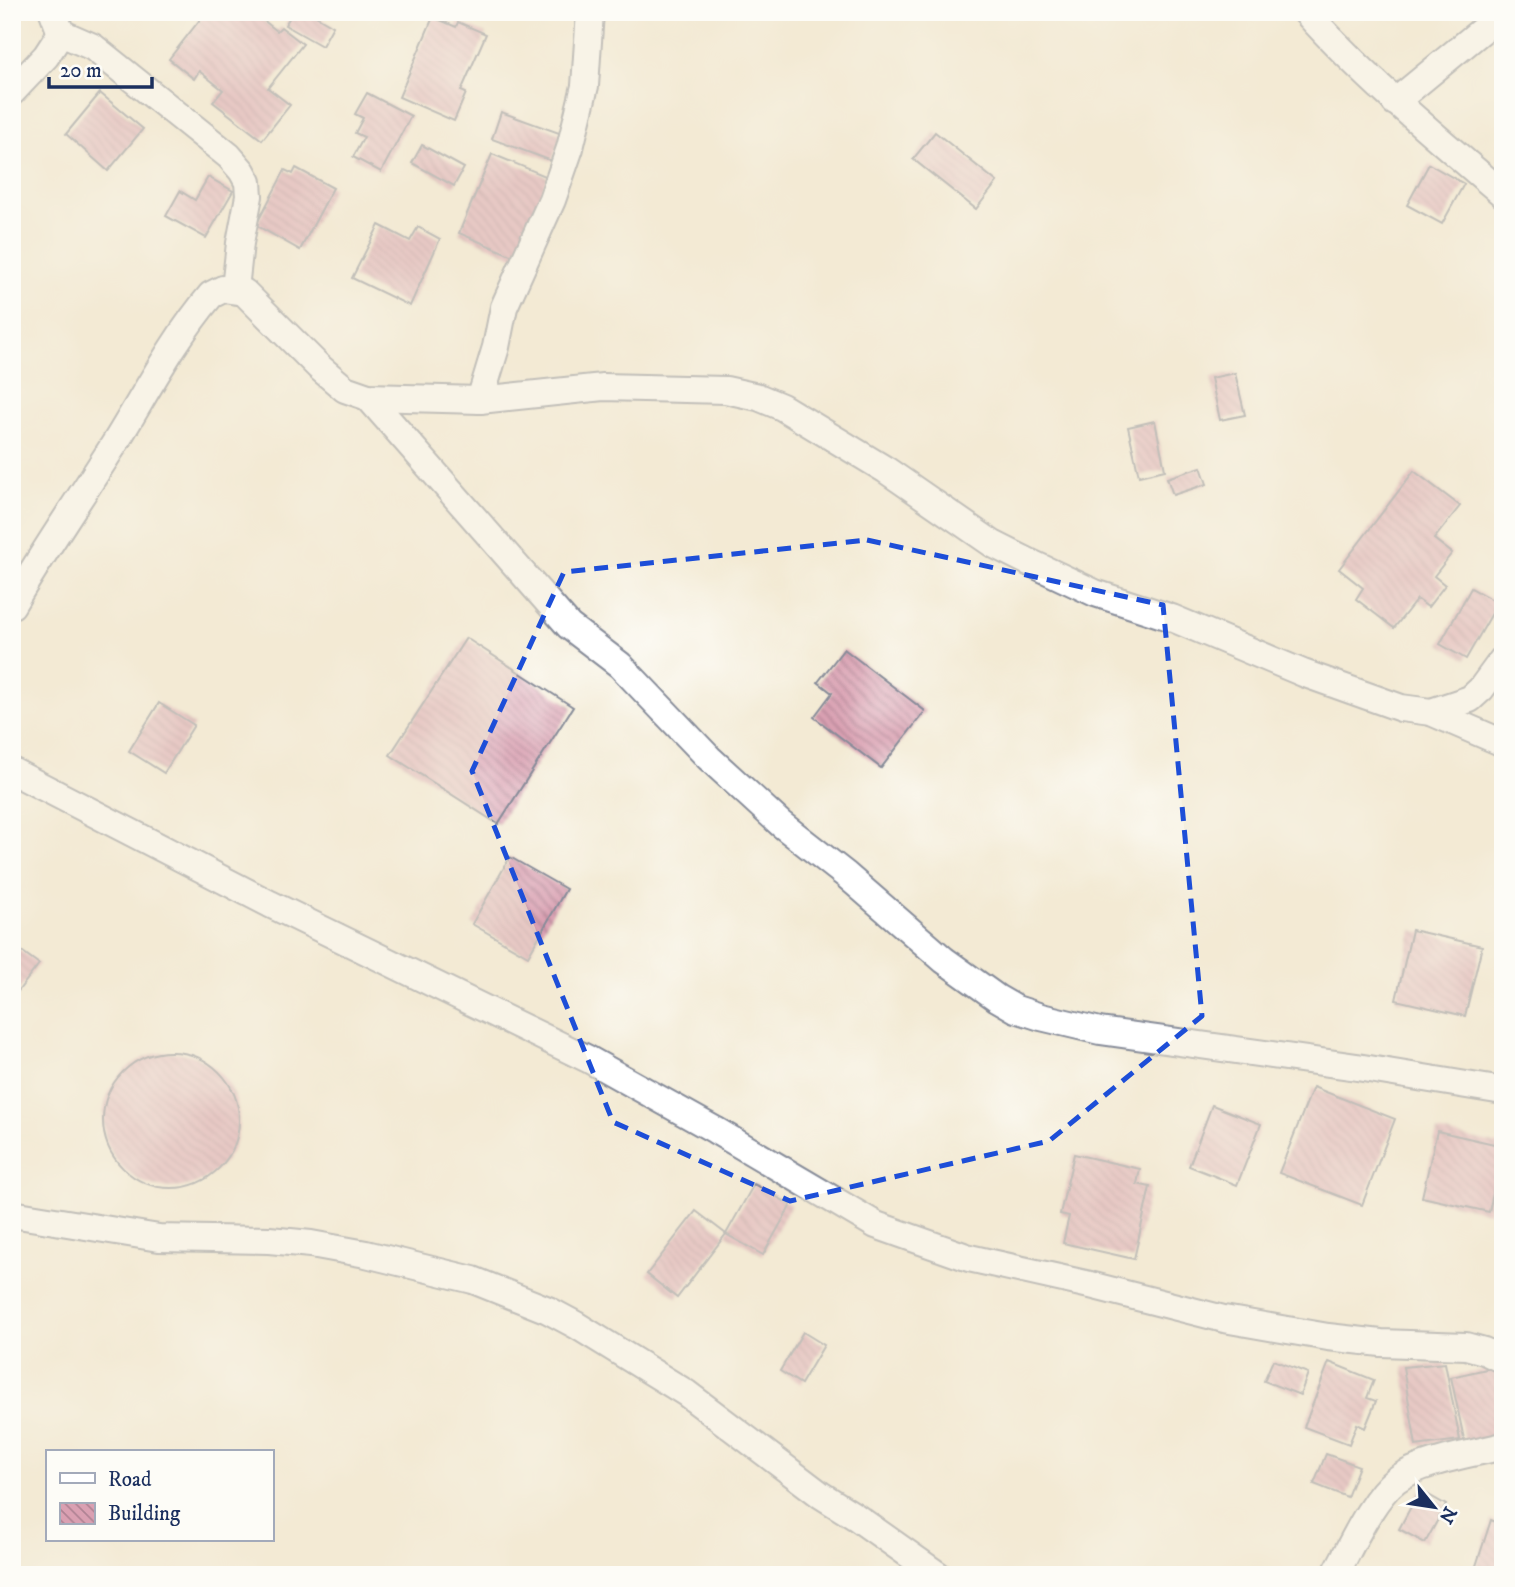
<svg xmlns="http://www.w3.org/2000/svg" width="1515" height="1587" font-family="'IM FELL DW Pica',serif">
<defs>
<pattern id="building-back-hatch" width="6" height="6" patternUnits="userSpaceOnUse" patternTransform="scale(1.75)"><rect width="6" height="6" fill="#daa0b2"/><path d="M-1 5l2 2M0 0l6 6M5-1l2 2" fill="none" stroke="#b08394"/></pattern>
</defs>
<rect width="100%" height="100%" fill="#fdfcf7"/>
<filter id="ink" filterUnits="userSpaceOnUse"><feTurbulence type="fractalNoise" baseFrequency=".0143" numOctaves="2"/><feDisplacementMap in="SourceGraphic" scale="14" xChannelSelector="R" yChannelSelector="G"/><feConvolveMatrix kernelMatrix="1 2 1 2 8 2 1 2 1" color-interpolation-filters="sRGB"/></filter>
<filter id="wash" filterUnits="userSpaceOnUse"><feTurbulence type="fractalNoise" baseFrequency=".00686" numOctaves="4" result="noise"/><feDisplacementMap in="SourceGraphic" scale="28" xChannelSelector="R" yChannelSelector="G"/><feGaussianBlur stdDeviation="1.57" result="paint"/><feColorMatrix in="noise" values="0 0 0 0 0 0 0 0 0 0 0 0 0 0 0 0 0 1.4 0 .05"/><feComposite in="paint" operator="in"/></filter>
<g filter="url(#wash)">
<rect width="100%" height="100%" fill="#f3ead4"/>
<g id="blocks">
<!-- building -->
<g fill="url(#building-back-hatch)">
<path d="M206 12H253L277 31 281 27 303 44 268 88 290 105 262 140 213 102 223 90 199 71 194 79 169 59Z"/>
<path d="M293 12H309L333 26 322 46 285 25Z"/>
<path d="M433 17 456 27 458 22 486 34 461 91 466 93 454 121 399 97Z"/>
<path d="M100 93 143 129 108 171 66 134Z"/>
<path d="M367 93 411 116 381 172 353 157 364 137 355 133 363 118 355 114Z"/>
<path d="M501 112 562 134 552 161 492 139Z"/>
<path d="M935 132 997 182 976 209 913 159Z"/>
<path d="M422 145 464 168 454 186 412 163Z"/>
<path d="M492 154 548 177 515 257 459 233Z"/>
<path d="M1429 164 1464 184 1442 224 1407 205Z"/>
<path d="M296 168 333 188 300 250 256 225 285 170 293 174Z"/>
<path d="M208 177 233 191 206 238 166 216 180 191 195 200Z"/>
<path d="M379 225 410 241 418 227 440 239 410 306 352 278Z"/>
<path d="M1235 373 1245 415 1220 420 1211 378Z"/>
<path d="M1155 421 1165 470 1139 476 1128 427Z"/>
<path d="M1201 467 1207 484 1173 495 1167 478Z"/>
<path d="M1414 471 1460 506 1434 539 1452 553 1434 576 1445 585 1428 607 1417 599 1394 628 1356 599 1363 588 1339 569Z"/>
<path d="M1471 588 1498 603 1466 659 1440 644Z"/>
<path d="M466 638 573 707 498 824 390 755Z"/>
<path d="M844 649 925 711 881 768 814 717 832 693 818 682Z"/>
<path d="M159 703 194 725 164 773 129 751Z"/>
<path d="M510 857 566 889 528 956 472 924Z"/>
<path d="M1412 930 1482 946 1465 1016 1396 1000Z"/>
<path d="M12 944 39 964 12 999Z"/>
<circle cx="171" cy="1120" r="68"/>
<path d="M1313 1087 1395 1119 1362 1205 1279 1173Z"/>
<path d="M1212 1105 1261 1124 1237 1185 1189 1166Z"/>
<path d="M1437 1131 1503 1146 1489 1212 1422 1197Z"/>
<path d="M1074 1154 1140 1169 1137 1184 1150 1187 1134 1259 1063 1243 1069 1216 1060 1214Z"/>
<path d="M754 1184 791 1205 763 1255 726 1234Z"/>
<path d="M696 1211 726 1234 677 1298 647 1274Z"/>
<path d="M803 1332 824 1345 801 1384 780 1371Z"/>
<path d="M1273 1360 1308 1373 1300 1395 1264 1381Z"/>
<path d="M1329 1362 1374 1380 1367 1398 1376 1401 1365 1428 1357 1424 1349 1444 1304 1427Z"/>
<path d="M1445 1363 1460 1440 1416 1446 1403 1367Z"/>
<path d="M1500 1366 1503 1379V1435L1465 1444 1451 1377Z"/>
<path d="M1326 1454 1359 1466 1347 1497 1314 1484Z"/>
<path d="M1420 1490 1446 1505 1425 1543 1399 1529Z"/>
<path d="M1491 1520 1503 1525V1575L1475 1569Z"/>
</g>
</g>
</g>
<g filter="url(#ink)">
<use href="#blocks" fill-opacity="0" stroke="#878c99" stroke-width="2"/>
<g fill="none" stroke-linecap="round" stroke-linejoin="round">
<!-- minor casing -->
<g stroke="#878c99" stroke-width="30">
<g id="minor">
<path d="M53 12 61 33 93 47 229 156 242 171 248 182 249 196 240 243 235 289"/>
<path d="M1306 12C1366 79 1435 136 1503 194"/>
<path d="M12 92 46 56 61 33"/>
<path d="M1395 102 1503 13"/>
<path d="M368 397 569 626 620 665 709 758 781 824 846 875 944 960 997 998 1016 1009 1041 1017 1100 1031 1357 1067 1503 1091"/>
<path d="M480 400 496 347 504 307 552 200 570 148 585 86 590 12"/>
<path d="M12 605C44 550 81 497 115 443 146 393 173 340 211 295L223 289 244 292 319 367 345 389 368 397 480 400 603 387 726 390 758 397 782 407 886 470 993 544 1029 562 1095 593 1172 618 1303 673 1401 708 1431 712 1470 699 1481 689 1503 659"/>
<path d="M1431 712 1503 743"/>
<path d="M12 771 270 904 588 1059 715 1130 876 1225 969 1258 1090 1285 1224 1319 1328 1337 1381 1343 1466 1346 1484 1351 1503 1360"/>
<path d="M12 1214 159 1238 269 1240 311 1244 366 1254 473 1280 548 1310 576 1325 686 1393 821 1495 856 1517 938 1575"/>
<path d="M1335 1575C1350 1548 1372 1498 1396 1480 1421 1461 1472 1454 1503 1446"/>
</g>
</g>
<!-- minor -->
<use href="#minor" stroke="#fff" stroke-width="26"/>
</g>
</g>
<!-- marked area -->
<path d="M0 0H1515V1587H0ZM867 540 1163 605 1202 1016 1049 1141 790 1201 613 1122 472 771 564 572Z" fill="#f3ead4" fill-opacity=".55" fill-rule="evenodd"/>
<path fill="none" stroke="#1d4ed8" stroke-width="5" stroke-dasharray="14 9" stroke-linejoin="round" d="M867 540 1163 605 1202 1016 1049 1141 790 1201 613 1122 472 771 564 572Z"/>
<!-- margin -->
<rect width="1515" height="1587" fill="none" stroke="#fdfcf7" stroke-width="42"/>
<!-- legend -->
<rect x="46" y="1450" width="228" height="91" fill="#fdfcf7" stroke="#a3aaba" stroke-width="2"/>
<rect x="60" y="1473" width="35" height="10" fill="#ffffff" stroke="#a3aaba" stroke-width="2"/>
<text x="108" y="1486" font-size="21" fill="#1b2f5e">Road</text>
<rect x="60" y="1503" width="35" height="21" fill="url(#building-back-hatch)" stroke="#a3aaba" stroke-width="2"/>
<text x="108" y="1520" font-size="21" fill="#1b2f5e">Building</text>
<!-- north arrow -->
<g transform="translate(1434 1507) rotate(120)" stroke="#fdfcf7" stroke-width="5" paint-order="stroke">
<path d="M0-5L12 26L0 18L-12 26Z" fill="#1b2f5e"/>
<text y="-10" font-size="19" font-weight="bold" text-anchor="middle" fill="#1b2f5e">N</text>
</g>
<!-- scale -->
<path d="M49 77v10h103v-10" fill="none" stroke="#1b2f5e" stroke-width="3.5"/>
<text x="60" y="77" font-size="21" fill="#1b2f5e" stroke="#fdfcf7" stroke-width="5" paint-order="stroke">20 m</text>
</svg>
